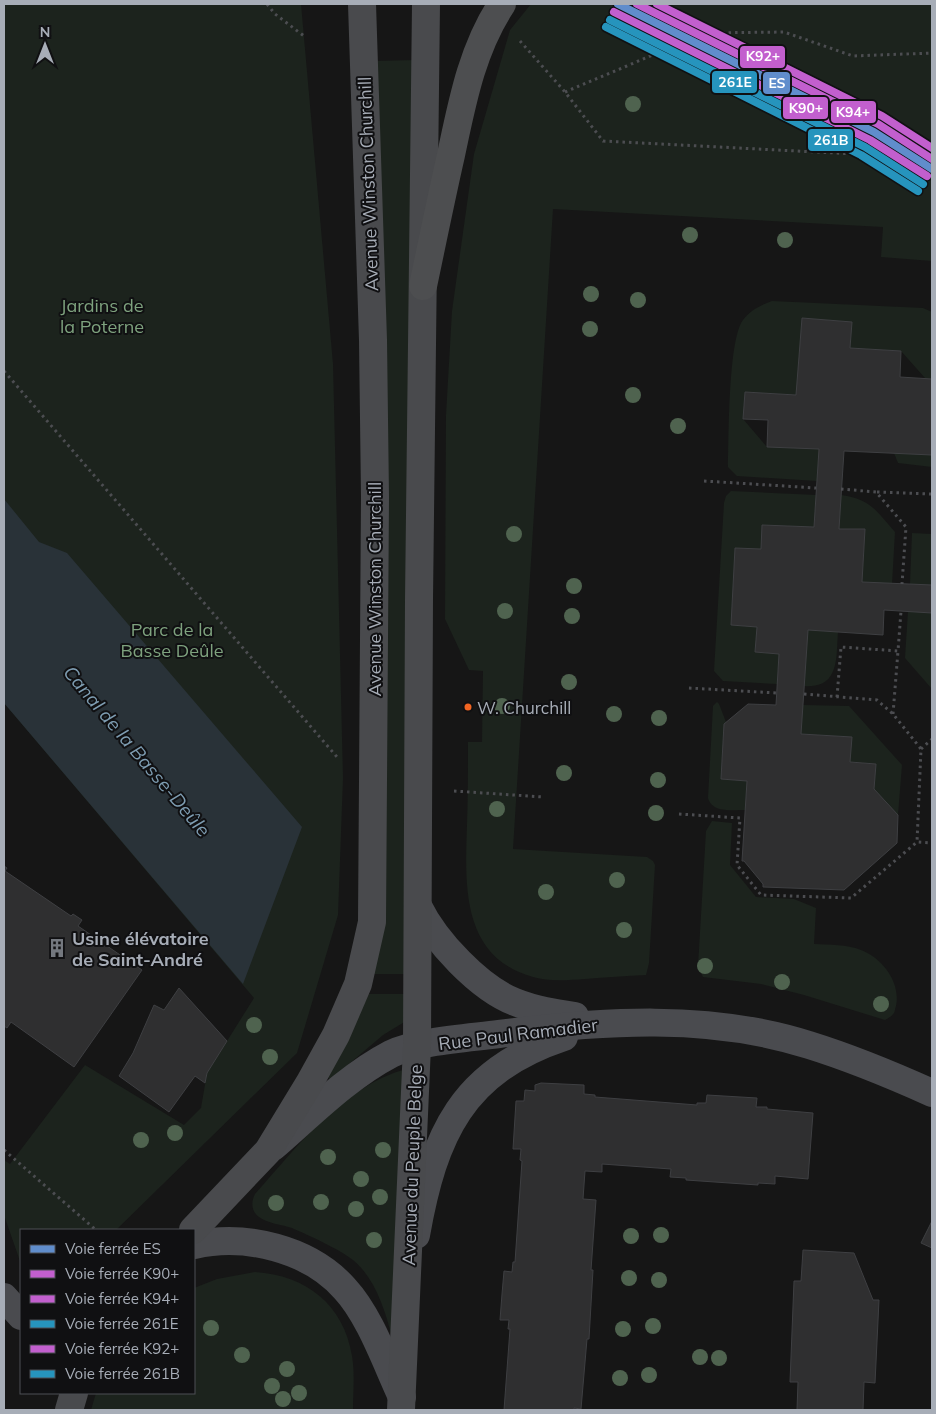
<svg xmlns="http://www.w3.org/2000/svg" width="936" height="1414" font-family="Mulish,sans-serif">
<rect width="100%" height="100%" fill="#161616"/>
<!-- green -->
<g fill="#1c231d">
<path d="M4 4H301L333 364 343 778 338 915 297 1053 116 1230H21V1264L4 1215V1160L10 1164 85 1065 184 1125 201 1108 207 1073 254 998 4 703Z"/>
<path d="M531 4H932V261L881 257 883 227 553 209 513 849 647 857 653 861 655 865 649 963 646 975C626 976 606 977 585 979 568 980 550 982 533 977 461 957 465 885 467 825 468 797 468 770 468 742H482L483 671 469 670 445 619 446 415 452 311 474 154 510 30Z"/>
<path d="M416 60 406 974H373L374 61Z"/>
<path d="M772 301 923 308 932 312V379L925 378 901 351 850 348 851 322 802 318 796 395 745 392 743 419 767 447 819 449 817 481 737 476 728 467C729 437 728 340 743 320 750 310 761 305 772 301Z"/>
<path d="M894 453 932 455V467L898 463Z"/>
<path d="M731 491 816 495 814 527 763 525 761 549 735 548 731 625 757 627 755 652 779 654 777 684 723 681 714 671 724 503 726 496Z"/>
<path d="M841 495C871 499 876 511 895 532L892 584 862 582 865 530 839 529Z"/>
<path d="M912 533 932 534V585L910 584Z"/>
<path d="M908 611 932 613V689L905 658Z"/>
<path d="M808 630 838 632C836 657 840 689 804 686Z"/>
<path d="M717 702 719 704 726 722 724 725 721 779 747 781 745 810C732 810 712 813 708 798L713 706Z"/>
<path d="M803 705 849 706 902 765 898 815 874 789 876 764 850 762 851 737 801 734Z"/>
<path d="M712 821 732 823 730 865 756 897 794 899 816 908 814 944C830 945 846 944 861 950 882 958 901 982 896 1006 895 1008 895 1011 894 1013 892 1016 887 1019 885 1020L804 995 761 984 703 977 698 966 706 831Z"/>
<path d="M369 994H406V1021L383 1035 330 1080 328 1077Z"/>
<path d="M406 1069 392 1337C385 1310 375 1278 353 1260 339 1249 308 1235 292 1228 283 1225 266 1223 259 1217 251 1211 251 1202 255 1194 298 1146 342 1087 406 1069Z"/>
<path d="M255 1272C306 1275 344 1305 352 1356 355 1373 353 1393 353 1410H91L96 1393H194V1288L217 1279Z"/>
</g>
<!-- water -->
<path fill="#293238" d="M4 499 39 542 67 553 302 827 243 984 4 703Z"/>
<!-- building -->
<g fill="#2f2f30" stroke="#3e3f42">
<path d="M802 318 852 322 850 348 901 351 900 377 932 379V455L844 451 839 529H865L862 582 932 585V613L884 610 883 635 808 630 801 734 852 737 850 762 876 764 874 789 898 815 897 843 844 890 763 887V884L744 861H742L747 781 721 779 724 724 748 704 776 705 779 654 755 652 757 627 731 625 735 548 761 549 762 525 814 527 819 449 767 447 768 420 743 419 745 392 796 395Z"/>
<path d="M4 866 7 868 5 871 71 916 73 914 82 920 78 926 142 970 74 1067 11 1022 7 1028 4 1026Z"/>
<path d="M179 988 227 1041 207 1073 205 1083 195 1076 169 1112 119 1076 133 1053 154 1005 164 1010Z"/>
<path d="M541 1083 584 1085V1094L595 1095V1097L697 1105V1103H706L707 1095 757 1098 756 1107H767V1109L813 1113 808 1179 775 1176V1184L758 1183V1185L686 1180V1178L670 1177 671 1169 602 1164V1172L585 1171 583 1199 596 1200 591 1270H593L589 1339H587L581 1409 574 1408V1410H504L510 1329H508L509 1320H500L502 1294 504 1271 512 1272 513 1262H515L522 1161 520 1160 521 1149H513L516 1101H524L525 1090 535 1091V1085Z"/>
<path d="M932 1221V1248L921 1243Z"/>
<path d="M803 1250 854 1253 873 1300H879L875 1383 864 1382 863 1410H797L798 1382H790L794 1281H801Z"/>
</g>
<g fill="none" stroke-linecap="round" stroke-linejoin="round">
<!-- path -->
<g stroke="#4c4d51" stroke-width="3" stroke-dasharray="2.5 4" stroke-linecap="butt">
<path d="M267 4 275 14 304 36"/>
<path d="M520 41 565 92 603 141 932 158"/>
<path d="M565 92 705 33 784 32 853 56 932 53"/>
<path d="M4 371 337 757"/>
<path d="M704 481 816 488"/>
<path d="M841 489 876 492 906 527 902 584"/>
<path d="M877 492 932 494"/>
<path d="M689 688 776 693"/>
<path d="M804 694 877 700 893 714 921 749 917 842"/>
<path d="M837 697 841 647 898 651 901 611"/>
<path d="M893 714 898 651"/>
<path d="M921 749 932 739"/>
<path d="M454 791 543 797"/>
<path d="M679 814 740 818 737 865 761 895 851 898 917 842 932 843"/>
<path d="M4 1150 96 1230"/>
</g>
<!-- street -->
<g stroke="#4a4b4f" stroke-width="28">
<path d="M418 906C435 941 479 988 515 1002 535 1010 555 1013 575 1016"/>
<path d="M273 1147C310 1115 347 1077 391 1054 417 1041 469 1038 499 1034 601 1021 709 1013 809 1045 851 1058 892 1075 932 1093"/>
<path d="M416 1235C434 1134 462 1071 564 1037"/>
<path d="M194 1245C245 1233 310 1249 345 1289 370 1316 386 1363 402 1397"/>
<path d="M4 1297 21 1316"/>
</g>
<!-- secondary -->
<g stroke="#494a4d" stroke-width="28">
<path d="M193 1230 268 1151 310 1082 336 1035 358 984 372 922 375 497 373 340 362 4"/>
<path d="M69 1410 74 1393"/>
<path d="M401 1410 417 1046 419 600 426 4"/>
</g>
<!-- highway -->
<path stroke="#4d4e50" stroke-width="28" d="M423 286C432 243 441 199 451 155 462 103 472 49 502 4"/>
<!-- rail-1 casing -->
<g stroke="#101012" stroke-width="11">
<path id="rail-1" d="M618 4 874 132 932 169"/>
</g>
<!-- rail-2 casing -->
<g stroke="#101012" stroke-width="11">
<path id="rail-2" d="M614 12 870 140 927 176"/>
</g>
<!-- rail-3 casing -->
<g stroke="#101012" stroke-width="11">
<path id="rail-3" d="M637 4 878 124 932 159"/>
</g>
<!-- rail-4 casing -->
<g stroke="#101012" stroke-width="11">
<path id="rail-4" d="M610 20 865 147 923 184"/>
</g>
<!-- rail-5 casing -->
<g stroke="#101012" stroke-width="11">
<path id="rail-5" d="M657 4 882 116 932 148"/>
</g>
<!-- rail-6 casing -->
<g stroke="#101012" stroke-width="11">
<path id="rail-6" d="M606 27 861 155 918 191"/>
</g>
<!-- rail-1 -->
<use href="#rail-1" stroke="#608dcc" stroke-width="8"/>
<!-- rail-2 -->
<use href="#rail-2" stroke="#c25fce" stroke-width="8"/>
<!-- rail-3 -->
<use href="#rail-3" stroke="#c25fce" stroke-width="8"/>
<!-- rail-4 -->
<use href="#rail-4" stroke="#2694bd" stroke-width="8"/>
<!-- rail-5 -->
<use href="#rail-5" stroke="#c25fce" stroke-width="8"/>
<!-- rail-6 -->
<use href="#rail-6" stroke="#2694bd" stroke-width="8"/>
</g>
<!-- trees -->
<g fill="#4f634f">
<circle cx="633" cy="104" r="8"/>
<circle cx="690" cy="235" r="8"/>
<circle cx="785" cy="240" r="8"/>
<circle cx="591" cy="294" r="8"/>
<circle cx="638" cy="300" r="8"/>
<circle cx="590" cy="329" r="8"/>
<circle cx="633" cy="395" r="8"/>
<circle cx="678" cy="426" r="8"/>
<circle cx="514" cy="534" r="8"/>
<circle cx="574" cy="586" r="8"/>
<circle cx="505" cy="611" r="8"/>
<circle cx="572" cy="616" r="8"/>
<circle cx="569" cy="682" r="8"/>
<circle cx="502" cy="706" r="8"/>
<circle cx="614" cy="714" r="8"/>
<circle cx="659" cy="718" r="8"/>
<circle cx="564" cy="773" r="8"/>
<circle cx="658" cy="780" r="8"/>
<circle cx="497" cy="809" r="8"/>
<circle cx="656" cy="813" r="8"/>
<circle cx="617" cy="880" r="8"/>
<circle cx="546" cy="892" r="8"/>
<circle cx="624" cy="930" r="8"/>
<circle cx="705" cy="966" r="8"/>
<circle cx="782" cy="982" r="8"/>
<circle cx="881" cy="1004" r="8"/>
<circle cx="254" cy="1025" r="8"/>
<circle cx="270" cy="1057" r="8"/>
<circle cx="175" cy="1133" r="8"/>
<circle cx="141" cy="1140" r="8"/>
<circle cx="383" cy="1150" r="8"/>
<circle cx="328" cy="1157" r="8"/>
<circle cx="361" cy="1179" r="8"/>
<circle cx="380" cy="1197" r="8"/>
<circle cx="321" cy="1202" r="8"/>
<circle cx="276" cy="1203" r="8"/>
<circle cx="356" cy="1209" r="8"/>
<circle cx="661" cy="1235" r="8"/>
<circle cx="631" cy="1236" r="8"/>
<circle cx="374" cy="1240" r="8"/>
<circle cx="629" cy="1278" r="8"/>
<circle cx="659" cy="1280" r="8"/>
<circle cx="653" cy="1326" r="8"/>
<circle cx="211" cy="1328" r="8"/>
<circle cx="623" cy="1329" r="8"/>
<circle cx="242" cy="1355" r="8"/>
<circle cx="700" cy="1357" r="8"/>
<circle cx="719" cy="1358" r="8"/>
<circle cx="287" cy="1369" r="8"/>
<circle cx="649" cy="1375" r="8"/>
<circle cx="620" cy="1378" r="8"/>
<circle cx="272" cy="1386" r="8"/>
<circle cx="299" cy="1393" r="8"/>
<circle cx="283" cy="1399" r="8"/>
</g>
<!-- icons -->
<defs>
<g id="building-bare" transform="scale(1.5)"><path d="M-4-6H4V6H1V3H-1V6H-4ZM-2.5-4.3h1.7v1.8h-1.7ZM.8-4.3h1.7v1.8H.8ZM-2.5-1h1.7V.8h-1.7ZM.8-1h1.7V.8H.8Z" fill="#74787f" stroke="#101012" stroke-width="2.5" paint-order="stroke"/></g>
</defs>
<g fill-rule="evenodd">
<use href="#building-bare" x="57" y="948"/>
</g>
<!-- markers -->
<circle fill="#f26522" stroke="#101012" stroke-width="2" cx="468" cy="707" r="4.5"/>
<g text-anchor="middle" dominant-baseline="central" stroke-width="4" stroke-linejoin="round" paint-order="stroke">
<!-- bus labels -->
<g font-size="17" fill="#a7adb7" stroke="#101012" text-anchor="start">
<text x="477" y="707">W. Churchill</text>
</g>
<!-- street labels -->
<g font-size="18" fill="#a7adb7" stroke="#101012">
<text transform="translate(368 184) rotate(-92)">Avenue Winston Churchill</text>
<text transform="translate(374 589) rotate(-90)">Avenue Winston Churchill</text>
<text transform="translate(518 1034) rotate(-7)">Rue Paul Ramadier</text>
<text transform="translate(412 1165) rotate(-88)">Avenue du Peuple Belge</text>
</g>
<!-- park labels -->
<g font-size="18" fill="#7ea27e" stroke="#101012">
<text x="102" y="305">Jardins de<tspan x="102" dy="21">la Poterne</tspan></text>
<text x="172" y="629">Parc de la<tspan x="172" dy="21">Basse Deûle</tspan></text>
</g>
<!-- poi labels -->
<g font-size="18" font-weight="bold" fill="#a7adb7" stroke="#101012" text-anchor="start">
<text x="72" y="938">Usine élévatoire<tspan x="72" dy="21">de Saint-André</tspan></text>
</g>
<!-- water labels -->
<g font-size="19" font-style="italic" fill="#7e9db2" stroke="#101012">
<text transform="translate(137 751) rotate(50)">Canal de la Basse-Deûle</text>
</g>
</g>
<g stroke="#101012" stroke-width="2">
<rect x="739" y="45" width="47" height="24" rx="5" fill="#c25fce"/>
<rect x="711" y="70" width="47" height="24" rx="5" fill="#2694bd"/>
<rect x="762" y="71" width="29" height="24" rx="5" fill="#608dcc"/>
<rect x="782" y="96" width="47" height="24" rx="5" fill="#c25fce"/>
<rect x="830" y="100" width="47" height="24" rx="5" fill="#c25fce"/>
<rect x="807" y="128" width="47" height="24" rx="5" fill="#2694bd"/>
</g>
<g font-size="14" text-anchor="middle" font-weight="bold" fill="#fff">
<text x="763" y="61">K92+</text>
<text x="735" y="87">261E</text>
<text x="777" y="88">ES</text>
<text x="806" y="113">K90+</text>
<text x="853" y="117">K94+</text>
<text x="831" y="145">261B</text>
</g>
<!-- border -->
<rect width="936" height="1414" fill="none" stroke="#a7adb7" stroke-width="10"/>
<!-- legend -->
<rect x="20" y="1229" width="175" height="165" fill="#101012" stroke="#4c4f54"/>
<rect x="30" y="1245" width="25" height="8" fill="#608dcc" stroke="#4c4f54"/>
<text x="65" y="1254" font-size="15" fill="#a7adb7">Voie ferrée ES</text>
<rect x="30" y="1270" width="25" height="8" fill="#c25fce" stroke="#4c4f54"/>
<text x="65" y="1279" font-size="15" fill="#a7adb7">Voie ferrée K90+</text>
<rect x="30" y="1295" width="25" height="8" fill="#c25fce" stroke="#4c4f54"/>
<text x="65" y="1304" font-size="15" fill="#a7adb7">Voie ferrée K94+</text>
<rect x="30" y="1320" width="25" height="8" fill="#2694bd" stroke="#4c4f54"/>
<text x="65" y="1329" font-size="15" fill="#a7adb7">Voie ferrée 261E</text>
<rect x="30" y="1345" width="25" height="8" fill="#c25fce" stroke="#4c4f54"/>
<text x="65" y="1354" font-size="15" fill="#a7adb7">Voie ferrée K92+</text>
<rect x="30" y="1370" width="25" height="8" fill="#2694bd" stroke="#4c4f54"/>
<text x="65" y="1379" font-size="15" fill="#a7adb7">Voie ferrée 261B</text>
<!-- north arrow -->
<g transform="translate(45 45)" stroke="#101012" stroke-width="4" paint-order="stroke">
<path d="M0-4L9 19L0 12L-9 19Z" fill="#a7adb7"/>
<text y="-8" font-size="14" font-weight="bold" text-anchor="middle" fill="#a7adb7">N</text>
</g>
</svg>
